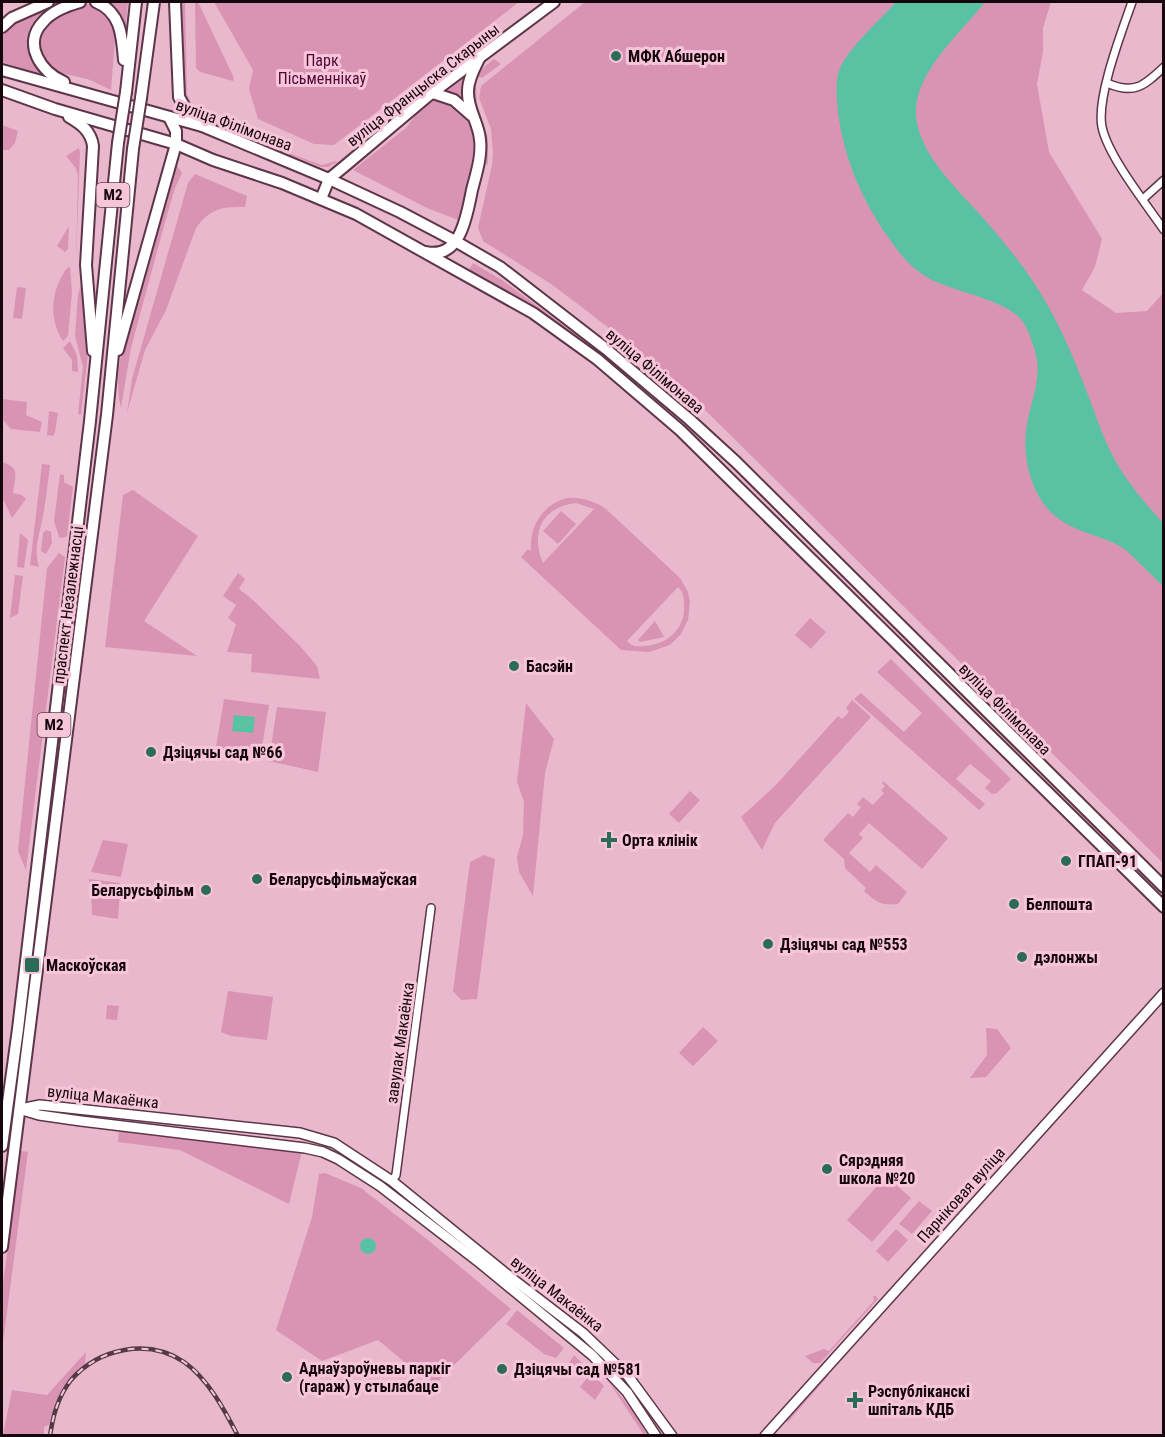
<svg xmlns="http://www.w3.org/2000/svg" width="1165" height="1437" font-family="'Roboto Condensed',sans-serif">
<rect width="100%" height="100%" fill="#e9b8cd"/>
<!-- green -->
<g fill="#d994b4" fill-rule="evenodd">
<path d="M54 2H67C61 4 54 6 49 9 20 25 27 58 46 77L2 62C2 47 0 32 11 21Z"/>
<path d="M110 2H128L125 33 117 8Z"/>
<path d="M181 2H185L187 94 192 107 203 116 204 120 194 115 184 101 182 85Z"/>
<path d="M195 2H198L234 78 233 81 200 72 196 68Z"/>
<path d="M214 2H519L334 145 314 144 258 119 249 89 253 70Z"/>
<path d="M585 2H1051L1043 28V52L1037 84 1049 152 1102 239 1095 267 1082 290 1116 313 1147 311 1163 293V863L701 406 619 336 583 308 551 284 483 241 478 228 492 165 493 153 491 129 479 98 481 86Z"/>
<path d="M89 4 103 9 116 28 111 90C104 87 97 83 90 80 77 75 61 76 50 67 46 64 43 57 40 52 28 24 67 7 89 4Z"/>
<path d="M494 30 484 45 460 63V58Z"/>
<path d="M494 59 501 64 482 78 477 76 484 67Z"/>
<path d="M449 66 454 69 424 93 419 89Z"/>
<path d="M459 75 465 81 462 102 438 92Z"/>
<path d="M474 84 476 86 477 104 488 138V164L486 165 485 140 473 103Z"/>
<path d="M440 100C447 100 451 104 457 107 489 129 465 190 458 220L427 208 353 170 407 127 421 107 428 102Z"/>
<path d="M217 121 243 129 294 155 322 165 336 161 337 162 328 167H321L275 149 257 139 215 124Z"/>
<path d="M2 125 18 131 15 143 9 150H2Z"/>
<path d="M79 148 80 152 76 264 78 175 75 167 66 156Z"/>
<path d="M177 166 182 173 175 188 165 222 131 348 121 408C109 362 137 307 149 264 156 236 162 190 177 166Z"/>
<path d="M195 174 247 196 245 207C221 207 211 208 196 228L166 310 145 350 127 413 132 379 188 183Z"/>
<path d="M69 226 68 249 65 252 57 246Z"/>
<path d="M473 263 502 280 620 367 618 369 535 307 469 270Z"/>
<path d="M70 267 72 292 68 336 63 341C48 318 51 290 67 268Z"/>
<path d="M81 285 88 354 81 415 78 414 83 367 75 336 78 294Z"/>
<path d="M17 287 26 288 22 319 13 318Z"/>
<path d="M70 341 77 355 78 372 72 371V360L63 348Z"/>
<path d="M2 399 27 402 26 415 42 422 40 432 11 429 2 419Z"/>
<path d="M49 411 58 413 55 432 53 436 47 435Z"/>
<path d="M2 462C21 468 15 475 13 493L22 495 26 499 12 518 2 497Z"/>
<path d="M42 464 50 465C48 482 46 499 43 516 40 534 33 548 39 567L30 565Z"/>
<path d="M60 474 64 475V482L73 487 67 536 63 538 59 537 54 521Z"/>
<path d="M133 490 198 536 144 621 197 656 105 647 123 495Z"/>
<path d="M567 498C582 497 594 501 606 509L680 578 688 592 690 602 688 620 681 634 670 645 649 652 621 650 521 557 528 549 531 551C529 526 543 504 567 498ZM576 503 594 509 543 563C530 533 542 507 576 503ZM678 587C683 592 684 597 684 604 686 629 667 645 644 646 637 647 631 646 627 641Z"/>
<path d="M561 511 576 524 558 544 543 531Z"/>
<path d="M46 530 51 532 52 543 46 554 41 551 43 533Z"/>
<path d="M20 533 28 540 24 568 17 567Z"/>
<path d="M59 553 65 557 26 870 18 851 47 568Z"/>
<path d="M238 573 245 579 239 589 252 599 300 646 317 666 320 679 251 672 252 654 227 652 236 624 228 618 236 605 223 596Z"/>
<path d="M15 575 23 576 18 614 10 618Z"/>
<path d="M810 618 826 632 811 649 795 635Z"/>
<path d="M655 621 664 637 640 642 638 640Z"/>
<path d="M891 659 1011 779 997 793 992 794 985 788 991 781 970 764 956 779 985 804 979 810 854 699 861 693 904 732 922 713 877 672Z"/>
<path d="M224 699 269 705 260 758 216 747Z"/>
<path d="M852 700 871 717 775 823 762 850 741 817 775 786 838 716 842 719 849 712 846 708Z"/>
<path d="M526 703 554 739 545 773 533 896 519 872 517 857 523 835 524 802 517 782Z"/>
<path d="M277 707 326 712 318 772 269 761Z"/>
<path d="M883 781 948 838 922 869 869 823 859 834 863 838 849 853 870 872 876 865 907 892 898 904C881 906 876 902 864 891L866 888 845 868 844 859 823 840 848 813 853 817 861 807 857 804 863 797 873 805 884 793 881 790 885 786 882 783Z"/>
<path d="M690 791 700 800 679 823 669 814Z"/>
<path d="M103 840 128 844 121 877 91 872Z"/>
<path d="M484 855 495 859 477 999 461 1000 453 991 470 862Z"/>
<path d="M89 879 120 883 119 889 89 885Z"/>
<path d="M91 888 120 892 118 919 92 915Z"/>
<path d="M228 991 273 997 267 1040 231 1036 221 1032Z"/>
<path d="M107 1005 119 1006 117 1020 106 1019Z"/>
<path d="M703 1027 718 1041 693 1066 679 1053Z"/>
<path d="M986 1028 997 1029 1011 1048 986 1077 970 1078 987 1055Z"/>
<path d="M119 1129 302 1151 289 1204 180 1150 118 1142Z"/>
<path d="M21 1151 28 1152 2 1350V1291Z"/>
<path d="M325 1173 361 1188 428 1240 511 1309 433 1386 378 1340 322 1361 276 1330 312 1217 319 1174Z"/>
<path d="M886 1176 911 1198 872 1242 847 1220Z"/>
<path d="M919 1201 932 1211 912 1234 899 1224Z"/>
<path d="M896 1229 908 1240 888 1262 876 1251Z"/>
<path d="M873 1296H876L878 1299 820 1363H813L805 1356 824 1349 829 1351 874 1301Z"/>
<path d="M517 1310 564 1348 556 1358 544 1354 506 1324Z"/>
<path d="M588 1346 640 1397 667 1435H664Z"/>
<path d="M86 1352 85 1364 58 1398 49 1425 44 1427V1435H3L12 1390 47 1395Z"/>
<path d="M574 1355 604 1386 595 1400 580 1387 587 1378 569 1363Z"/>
<path d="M829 1375 787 1423 788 1417 824 1377Z"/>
<path d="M607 1379 637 1416 647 1435H644Z"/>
</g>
<!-- water -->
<g fill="#58c2a2">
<path d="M896 2H985C961 33 913 73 916 116 919 152 953 185 976 210 995 231 1014 254 1030 277 1055 313 1073 355 1088 395 1097 418 1104 441 1116 462 1129 485 1146 504 1163 523V586L1126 550C1100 532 1071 535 1047 508 1030 488 1023 456 1026 431 1030 397 1046 377 1032 342 1030 335 1027 328 1023 322 1008 299 950 292 925 276 907 265 895 247 883 230 859 193 844 156 838 112 837 99 835 84 839 71 846 50 881 19 896 2Z"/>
<path d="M234 715 255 717 253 733 232 731Z"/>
<circle cx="368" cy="1246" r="8"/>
</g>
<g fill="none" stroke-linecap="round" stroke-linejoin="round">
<!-- minor casing -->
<g stroke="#5d3548" stroke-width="10">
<g id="minor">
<path d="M1132 2C1122 31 1096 98 1102 127 1108 156 1146 204 1164 230"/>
<path d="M1107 83C1134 95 1144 86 1164 67"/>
<path d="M1143 199 1164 180"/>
<path d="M392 1181 396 1175 431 908"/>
</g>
</g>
<!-- tertiary casing -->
<g stroke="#5d3548" stroke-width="12">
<g id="tertiary">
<path d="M20 1109 40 1105 300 1133 334 1143 392 1181 514 1280 583 1333 628 1376 672 1436"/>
<path d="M22 1110 39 1115 81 1121 305 1148 323 1152 338 1159 380 1186 480 1263 592 1355 627 1392 656 1436"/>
<path d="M765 1436 1164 993"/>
</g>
</g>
<!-- secondary casing -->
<g stroke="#5d3548" stroke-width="14">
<path id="secondary" d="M321 199 329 179 346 165 428 96 554 2"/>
</g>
<!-- primary casing -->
<g stroke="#5d3548" stroke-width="14">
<g id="primary">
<path d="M96 2C121 12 122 36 124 60"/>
<path d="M175 2 179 97 187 111 202 126"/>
<path d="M2 27 12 18 48 2"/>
<path d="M2 70 202 126 329 179 400 212 455 241 500 267 606 349 689 419 736 462 1164 887"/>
<path d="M64 82C41 72 22 44 43 22 52 11 66 6 80 2"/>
<path d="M2 90 55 109 176 144 213 160 282 183 356 214 533 313 597 359 680 430 1164 907"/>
<path d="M126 92 136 2"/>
<path d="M433 93 454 100 471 115"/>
<path d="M141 98 154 2"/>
<path d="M69 117C81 124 91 131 93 146L86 265 93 351"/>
<path d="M426 252C461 260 467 214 472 190 476 174 482 157 480 140 479 123 467 109 468 91 468 79 475 67 480 57"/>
<path d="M118 350 176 144V131L169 117"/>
<path d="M2 1146 18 1029 90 421 118 143"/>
<path d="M2 1247 107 415 133 149"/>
</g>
</g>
<!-- minor -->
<use href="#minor" stroke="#fff" stroke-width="7"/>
<!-- tertiary -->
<use href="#tertiary" stroke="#fff" stroke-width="9"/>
<!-- secondary -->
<use href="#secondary" stroke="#fff" stroke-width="10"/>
<!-- primary -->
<use href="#primary" stroke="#fff" stroke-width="10"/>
<!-- rail casing -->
<g stroke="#533a45" stroke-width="4.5">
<path id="rail" d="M50 1436C53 1415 58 1397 71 1380 99 1348 148 1338 184 1362 208 1379 224 1409 238 1436"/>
</g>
<!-- rail -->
<use href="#rail" stroke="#f7c5da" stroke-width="2" stroke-dasharray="7" stroke-linecap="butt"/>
<!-- primary-bridge casing -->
<g stroke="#5d3548" stroke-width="14" stroke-linecap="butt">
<g id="primary-bridge">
<path d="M118 143 126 92"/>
<path d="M133 149 141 98"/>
</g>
</g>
<!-- primary-bridge -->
<use href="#primary-bridge" stroke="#fff" stroke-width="10"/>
</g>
<!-- markers -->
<g fill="#2c6b58" stroke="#f7c5da" stroke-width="2">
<circle cx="616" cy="56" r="6"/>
<circle cx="514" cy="666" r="6"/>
<circle cx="151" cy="752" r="6"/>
<path d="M606 831h6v6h6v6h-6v6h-6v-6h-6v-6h6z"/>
<circle cx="1066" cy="861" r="6"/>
<circle cx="257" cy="879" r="6"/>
<circle cx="206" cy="890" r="6"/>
<circle cx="1014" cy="904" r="6"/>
<circle cx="768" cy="944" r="6"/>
<circle cx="1022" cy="957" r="6"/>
<rect x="24" y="957" width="16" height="16" rx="3"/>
<circle cx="827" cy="1169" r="6"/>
<circle cx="502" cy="1369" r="6"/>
<circle cx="287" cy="1377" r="6"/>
<path d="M852 1391h6v6h6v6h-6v6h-6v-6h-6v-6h6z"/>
</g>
<g text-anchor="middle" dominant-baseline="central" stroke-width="6" stroke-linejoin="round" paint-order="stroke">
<!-- shield labels -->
<g fill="#f7c5da" stroke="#5a404b" stroke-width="1.5">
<rect x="96.5" y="183" width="33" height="24" rx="4.5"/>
<rect x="37.5" y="713" width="33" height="24" rx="4.5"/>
</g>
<g font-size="15" font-weight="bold" fill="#16070e">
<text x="113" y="195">М2</text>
<text x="54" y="725">М2</text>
</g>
<!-- poi labels -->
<g font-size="16" font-weight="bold" fill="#16070e" stroke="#f7c5da" text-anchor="start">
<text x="628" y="56">МФК Абшерон</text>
<text x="526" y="666">Басэйн</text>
<text x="163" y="752">Дзіцячы сад №66</text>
<text x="622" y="840">Орта клінік</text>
<text x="1078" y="861">ГПАП-91</text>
<text x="269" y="879">Беларусьфільмаўская</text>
<text x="194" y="890" text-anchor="end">Беларусьфільм</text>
<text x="1026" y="904">Белпошта</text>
<text x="780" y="944">Дзіцячы сад №553</text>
<text x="1034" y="957">дэлонжы</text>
<text x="46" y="965">Маскоўская</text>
<text x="839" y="1160">Сярэдняя<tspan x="839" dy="18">школа №20</tspan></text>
<text x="299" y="1368">Аднаўзроўневы паркіг<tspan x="299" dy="18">(гараж) у стылабаце</tspan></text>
<text x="514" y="1369">Дзіцячы сад №581</text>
<text x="868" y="1391">Рэспубліканскі<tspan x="868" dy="18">шпіталь КДБ</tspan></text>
</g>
<!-- park labels -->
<g font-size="16" fill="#500632" stroke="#f7c5da">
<text x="322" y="60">Парк<tspan x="322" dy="18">Пісьменнікаў</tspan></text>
</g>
<!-- street labels -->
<g font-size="16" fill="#16070e" stroke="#f7c5da">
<text transform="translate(423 85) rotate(-38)">вуліца Францыска Скарыны</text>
<text transform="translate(234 125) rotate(20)">вуліца Філімонава</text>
<text transform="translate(655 371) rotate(40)">вуліца Філімонава</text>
<text transform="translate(68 605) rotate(-83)">праспект Незалежнасці</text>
<text transform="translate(1005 709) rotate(45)">вуліца Філімонава</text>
<text transform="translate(400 1043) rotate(-82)">завулак Макаёнка</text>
<text transform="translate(103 1097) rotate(6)">вуліца Макаёнка</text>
<text transform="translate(961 1195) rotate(-48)">Парніковая вуліца</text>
<text transform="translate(557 1294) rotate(38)">вуліца Макаёнка</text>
</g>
</g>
<!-- border -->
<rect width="1165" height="1437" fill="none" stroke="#16070e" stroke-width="6"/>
</svg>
